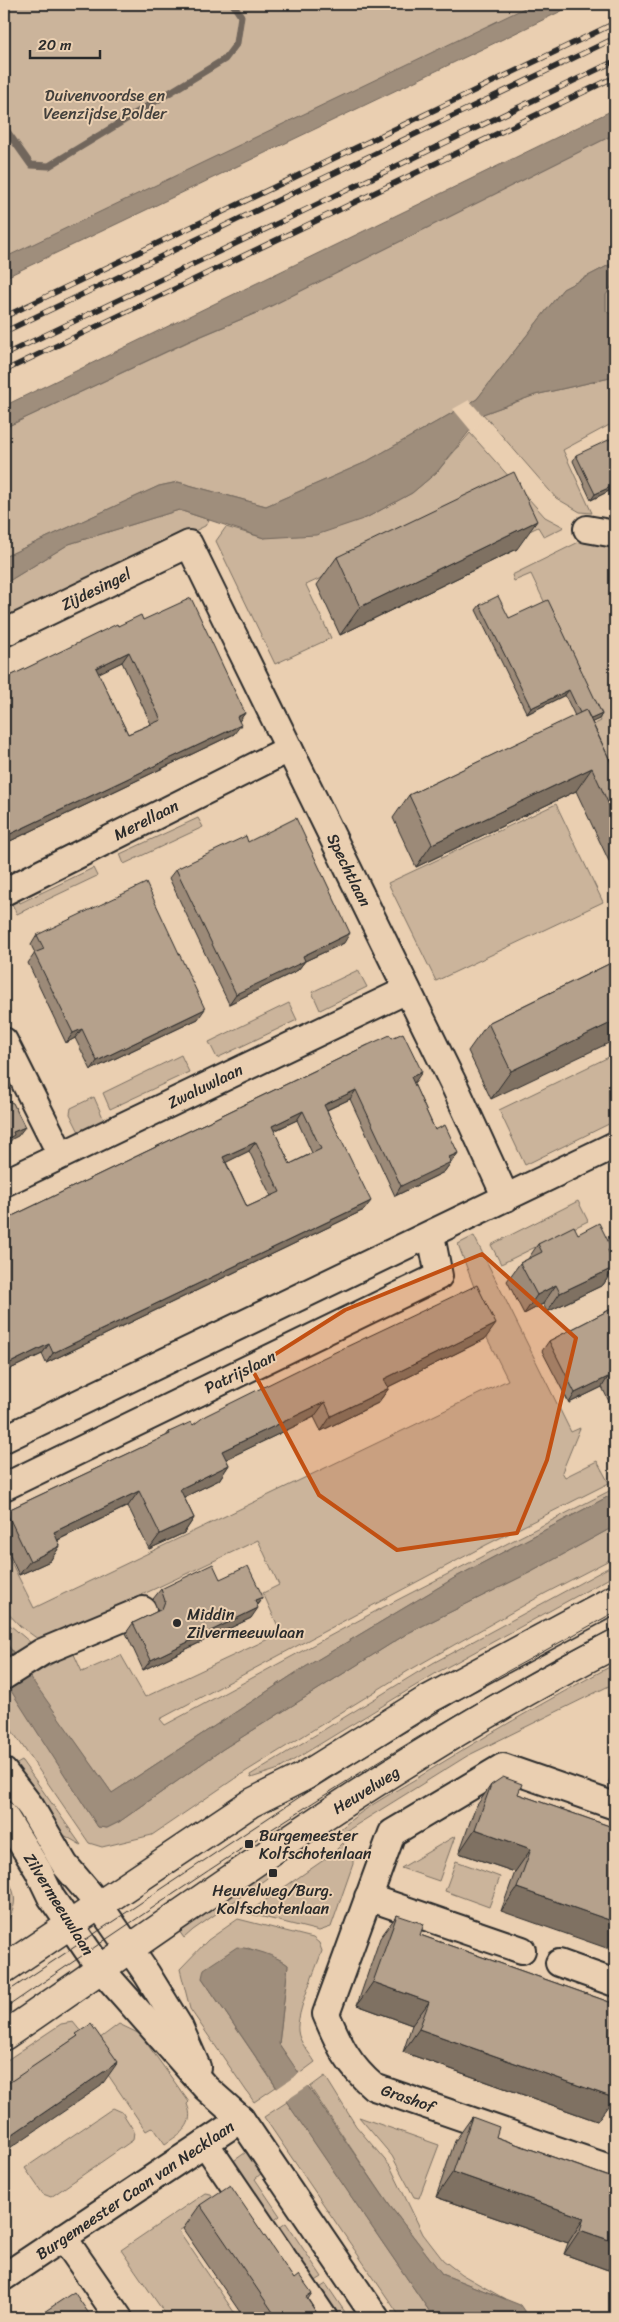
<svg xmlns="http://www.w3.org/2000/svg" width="619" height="2322" font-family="Sriracha,sans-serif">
<rect width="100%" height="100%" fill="#eacfb1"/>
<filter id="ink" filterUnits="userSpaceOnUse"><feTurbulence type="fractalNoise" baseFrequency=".02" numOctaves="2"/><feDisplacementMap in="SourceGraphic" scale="10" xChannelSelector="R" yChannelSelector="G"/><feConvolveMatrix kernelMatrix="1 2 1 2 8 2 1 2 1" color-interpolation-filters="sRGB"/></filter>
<g filter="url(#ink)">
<!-- green -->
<g fill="#cbb49b" stroke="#7b7063">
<path d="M4 4H546L4 266Z"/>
<path d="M615 134V262L563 289 477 399 364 463 266 506 178 482 159 486 4 557V428L190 341 261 311Z"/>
<path d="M615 282V317L606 311V294Z"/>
<path d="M615 367V422L563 450 592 513 580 512 556 498 483 414 535 395 610 378 611 369Z"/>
<path d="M470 433 545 517 564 527 544 537 538 527 515 538 494 498 306 585 331 638 275 664 216 541 226 527 264 538 366 518 412 493 437 472Z"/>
<path d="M179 510 209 520 205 526 4 623V584L69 544Z"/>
<path d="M589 537 615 546V821L581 731 601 721 531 574 514 581 512 575Z"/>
<path d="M556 804 603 902 436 981 388 883Z"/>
<path d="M198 818 203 827 124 864 120 854Z"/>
<path d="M93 868 97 876 17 914 9 898 16 895 20 903Z"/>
<path d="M358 970 367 987 320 1010 312 992Z"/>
<path d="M289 1003 297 1020 217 1058 209 1042Z"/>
<path d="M615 1054V1121L525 1165 499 1110Z"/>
<path d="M181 1055 189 1072 110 1109 103 1093Z"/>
<path d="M94 1097 104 1120 79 1132 70 1114 71 1108Z"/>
<path d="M578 1201 588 1221 501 1264 491 1245Z"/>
<path d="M474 1236 571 1432 580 1428 562 1472 565 1477 597 1461 609 1483 486 1545 160 1719 165 1725 378 1610 615 1488V1493L456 1577 297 1672 112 1793 29 1677 73 1652 82 1672 121 1655 145 1697 281 1633 263 1593 279 1585 258 1540 42 1642 20 1626 4 1609V1548L34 1608 508 1380 468 1300 477 1295 458 1244Z"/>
<path d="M615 1526V1557L544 1594 408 1671 237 1777 152 1835 102 1847 89 1843 4 1719V1692L10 1688 98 1827 107 1828 119 1822 223 1749 408 1633 533 1571Z"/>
<path d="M615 1564V1575L438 1672 279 1769 251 1778 250 1775 433 1663Z"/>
<path d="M4 1620 31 1643 14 1653 4 1640Z"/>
<path d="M615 1664V1683L467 1756 329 1842C347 1817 387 1796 414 1780 480 1739 547 1700 615 1664Z"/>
<path d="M22 1761 81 1845 62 1834 15 1765Z"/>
<path d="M455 1836 439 1881 401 1868Z"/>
<path d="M343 1843 353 1859V1864L331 1927 319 1931 247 1913 331 1855Z"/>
<path d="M456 1861 500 1877 489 1907 445 1891Z"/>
<path d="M258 1870 273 1874 193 1930 184 1938 176 1927Z"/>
<path d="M4 1872C18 1897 18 1903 4 1928Z"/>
<path d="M238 1919 313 1938 319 1943 322 1951C316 1969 296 2013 298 2031 299 2042 309 2052 315 2062L299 2074 279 2044 288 1965 281 1960 248 1948 202 1978 276 2087 254 2102 190 2009 180 1969 208 1940Z"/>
<path d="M73 2022 82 2033 4 2087V2062L61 2024Z"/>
<path d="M119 2024 140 2034 189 2102 187 2104C196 2125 180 2134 165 2144L153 2127 146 2131 92 2051 99 2039Z"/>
<path d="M325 2076 356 2126 390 2166 423 2234 443 2260 461 2274 505 2299 442 2274 390 2206 310 2087Z"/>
<path d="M287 2102 434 2318H401L264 2117Z"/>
<path d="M113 2108 122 2112 134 2131 133 2140 51 2197 43 2194 25 2168Z"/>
<path d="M359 2117 439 2145 419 2198 414 2197 392 2156Z"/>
<path d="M249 2150 264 2171 255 2179 280 2216 268 2225 228 2165Z"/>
<path d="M205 2193 211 2194 226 2215 213 2206 179 2231 238 2318H168L121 2250Z"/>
<path d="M286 2223 322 2277 309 2285 273 2232Z"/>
<path d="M326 2284 349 2318H331L313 2292Z"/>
</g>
<!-- water -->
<g fill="#9f8e7c" stroke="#71665c">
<path d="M533 4H576L4 278V258Z"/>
<path d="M615 109V134L261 311 189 341 4 428V406Z"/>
<path d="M615 262V282L606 295V311L615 317V367L611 369 610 378 535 395 483 414 437 472 412 493 366 518 316 535 264 538 179 510 69 544 4 584V557L159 486 178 482 266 506 364 463 477 399 563 289Z"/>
<path d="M615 1493V1526L533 1571 408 1633 223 1749 119 1822 107 1828 98 1827 4 1680V1640L112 1793 297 1672 456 1577Z"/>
<path d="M237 1947C254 1949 275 1955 288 1965L279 2044 390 2206 442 2274 520 2305 529 2318H434L202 1978 204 1969Z"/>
</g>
<!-- pier -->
<g fill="#eacfb1">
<path d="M469 400 484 417 473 433 453 409Z"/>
<path d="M301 2072 311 2084 284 2102 275 2090Z"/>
</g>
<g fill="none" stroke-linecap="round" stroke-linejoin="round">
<!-- stream -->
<path stroke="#71665c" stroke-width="7" d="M4 127 31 165 49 166 225 59 237 43 241 16 233 4"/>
<!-- minor casing -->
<g stroke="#2b2b2b" stroke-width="30">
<g id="minor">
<path d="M587 529 615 534"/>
<path d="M4 633 189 544 456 1089 506 1198"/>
<path d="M4 892 289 749"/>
<path d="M4 1041 61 1155"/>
<path d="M4 1183 407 990"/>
<path d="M4 1439 615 1145"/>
<path d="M4 1487 439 1276 431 1235"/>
<path d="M4 1676 42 1652 143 1610"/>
<path d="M4 1772 31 1807 65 1865 99 1905 147 1974 179 2026 197 2067"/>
<path d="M615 1806 503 1767 392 1833 326 2014C339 2045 348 2065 374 2087L615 2170"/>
<path d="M4 1815 38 1870 51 1897 99 1967 206 2088 241 2119 376 2318"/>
<path d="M368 1897 522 1950"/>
<path d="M559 1963 615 1983"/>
<path d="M205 2143 324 2318"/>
<path d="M63 2237 119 2318"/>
<path d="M4 2277 241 2119"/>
</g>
</g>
<!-- secondary casing -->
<g stroke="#2b2b2b" stroke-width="31">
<g id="secondary">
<path d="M4 1969 251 1803 305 1776 427 1700 615 1599"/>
<path d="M4 2036C203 1899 399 1754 615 1644"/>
</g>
</g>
<!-- minor -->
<use href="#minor" stroke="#eacfb1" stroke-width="26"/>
<!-- secondary -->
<use href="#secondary" stroke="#eacfb1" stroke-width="28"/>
<!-- tram -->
<g stroke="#2b2b2b" stroke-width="1">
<path d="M4 1994 328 1778 499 1676 615 1612"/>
<path d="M4 2009C140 1916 276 1823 417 1738 482 1699 549 1663 615 1627"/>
</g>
<!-- rail casing -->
<g stroke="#2b2b2b" stroke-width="5.5">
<g id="rail">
<path d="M4 317 615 23"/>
<path d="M4 332 615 38"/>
<path d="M4 355 615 61"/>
<path d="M4 371 615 77"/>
</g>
</g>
<!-- rail -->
<use href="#rail" stroke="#eacfb1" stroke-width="4" stroke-dasharray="11" stroke-linecap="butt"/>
</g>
<!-- wall -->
<g fill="#9c8a78" stroke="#2b2b2b" fill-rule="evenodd">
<path d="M576 455 615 488 591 500 573 461Z"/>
<path d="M517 549 340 635 317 585 337 557Z"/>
<path d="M480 605 509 618 602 714 599 719 592 722 615 771V874L576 791 416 867 393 818 409 795 575 716 565 695 527 714 476 610Z"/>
<path d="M143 620 245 713 239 721 234 734 4 844V679L118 626ZM122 662 151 724 128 734 98 673Z"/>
<path d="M248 842 344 943 305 961 298 970 229 1004 169 878 176 869Z"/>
<path d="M37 935 198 1019 91 1070 75 1038 66 1043 28 963 35 953 31 945Z"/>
<path d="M615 961 491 1099 468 1051 488 1023Z"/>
<path d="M368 1045 415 1082H413L435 1130 458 1153 444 1172 395 1196 350 1099 327 1110 364 1210 46 1363 42 1354 4 1372V1220ZM297 1120 312 1153 290 1164 274 1131ZM249 1151 271 1196 247 1207 226 1162Z"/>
<path d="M578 1234 612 1249 609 1253 615 1265V1267L603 1285 547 1312 543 1304 524 1314 507 1281 520 1263 528 1259 538 1244Z"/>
<path d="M615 1307V1411L613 1410 602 1387 569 1403 542 1351 549 1341Z"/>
<path d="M485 1339 388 1387 389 1388 378 1403 321 1431 314 1417 226 1459 229 1465 219 1480 184 1497 194 1518 184 1533 149 1549 128 1506 58 1540 60 1546 50 1561 19 1575 4 1543V1515L6 1511 166 1436 169 1432Z"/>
<path d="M220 1579 263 1597 257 1605 251 1618 143 1670 126 1633 133 1623 158 1611 153 1599 161 1589Z"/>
<path d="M615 1730V1745L610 1743Z"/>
<path d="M615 1763V1784L609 1782Z"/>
<path d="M491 1785 518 1794 615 1828 501 1911 515 1872 459 1853 475 1808Z"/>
<path d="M397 1915 420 1935 615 2004V2096H614L597 2121 403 2052 412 2025 357 2005 380 1938Z"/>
<path d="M472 2117 496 2137 613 2178 615 2175V2259L608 2270 564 2254 568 2243 436 2197 455 2141Z"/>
<path d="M200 2205 312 2293 308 2299 320 2318H244L183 2229Z"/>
<path d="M44 2312 92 2318H39Z"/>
</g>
<!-- shaded-wall -->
<g fill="#7f7162" stroke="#2b2b2b">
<path d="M615 485V488L591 500 595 494Z"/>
<path d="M537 521 517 549 340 635 360 607Z"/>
<path d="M129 652 122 662 89 678 96 668Z"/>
<path d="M569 690 565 695 527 714 531 708Z"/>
<path d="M245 713 238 723 237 717Z"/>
<path d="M602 714 599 719 580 728 584 722Z"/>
<path d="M241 725 234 734 4 844V839L6 836Z"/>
<path d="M592 768 576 791 416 867 432 844Z"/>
<path d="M350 933 344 943 305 961 298 970 229 1004 236 994 303 956Z"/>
<path d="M205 1009 198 1019 91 1070 97 1061Z"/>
<path d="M615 1021V1040L491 1099 511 1071Z"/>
<path d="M82 1029 75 1038 66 1043 73 1033Z"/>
<path d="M422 1072 415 1082 404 1087 411 1077Z"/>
<path d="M356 1090 350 1099 318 1114 324 1105Z"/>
<path d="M303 1111 297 1120 265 1135 272 1126Z"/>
<path d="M25 1127 18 1136 12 1139 8 1145 4 1147V1141L13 1132Z"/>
<path d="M256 1142 249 1151 217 1167 223 1157Z"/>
<path d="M458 1153 444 1172 395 1196 401 1186 449 1157Z"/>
<path d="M371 1201 364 1210 46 1363 53 1353Z"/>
<path d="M615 1267 603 1285 547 1312 560 1293Z"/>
<path d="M556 1285 543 1304 524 1314 537 1295Z"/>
<path d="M496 1324 485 1339 374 1394 384 1379Z"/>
<path d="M49 1344 42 1354 4 1372V1366Z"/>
<path d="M608 1377 602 1387 569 1403 575 1393Z"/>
<path d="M389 1388 378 1403 321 1431 331 1416Z"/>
<path d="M325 1402 314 1417 212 1466 222 1451Z"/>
<path d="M229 1465 219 1480 170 1504 180 1489Z"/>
<path d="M139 1491 128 1506 43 1547 54 1532Z"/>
<path d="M194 1518 184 1533 149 1549 160 1534Z"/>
<path d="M60 1546 50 1561 19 1575 30 1561Z"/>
<path d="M263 1597 255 1607V1600Z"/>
<path d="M258 1608 251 1618 143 1670 151 1660Z"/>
<path d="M615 1736V1745L610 1743Z"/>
<path d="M615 1773V1784L609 1782Z"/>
<path d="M475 1829 531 1849 515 1872 459 1853Z"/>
<path d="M517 1888 615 1922V1951L501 1911Z"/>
<path d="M373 1982 429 2002 412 2025 357 2005Z"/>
<path d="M419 2029 614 2098 597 2121 403 2052Z"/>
<path d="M118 2062 101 2086 4 2152V2140Z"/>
<path d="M453 2172 584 2218 568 2243 436 2197Z"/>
<path d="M580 2230 615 2242V2259L608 2270 564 2254Z"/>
</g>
<!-- building -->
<g fill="#b5a18c" stroke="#2b2b2b" fill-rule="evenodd">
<path d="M615 437V485L595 494 576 455Z"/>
<path d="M514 472 537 521 360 607 337 557Z"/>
<path d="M498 596 509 618 548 600 602 714 591 719 586 710 580 713 569 690 531 708 480 605Z"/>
<path d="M191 598 245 713 237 717 241 725 6 836 8 838 4 840V679L117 624 118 626 141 615 143 620ZM129 652 161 720 128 734 96 668Z"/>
<path d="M586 710 615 771V818L592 768 432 844 409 795Z"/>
<path d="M296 818 350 933 303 956 305 961 236 994 176 869 246 836 248 842Z"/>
<path d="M146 883 205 1009 97 1061 82 1029 73 1033 34 953 44 949 37 935Z"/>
<path d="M615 961V1021L511 1071 488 1023Z"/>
<path d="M403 1033 422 1072 411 1077 435 1130 445 1125 458 1153 449 1157 451 1162 401 1186 356 1090 324 1105 371 1201 53 1353 49 1344 4 1366V1220L368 1045 390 1035 392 1038ZM303 1111 321 1149 290 1164 272 1126ZM256 1142 280 1192 247 1207 223 1157Z"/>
<path d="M4 1099 13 1103 25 1127 13 1132 14 1135 4 1141Z"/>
<path d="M599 1223 612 1249 608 1250 615 1267 560 1293 556 1285 537 1295 520 1263 542 1252 538 1244 574 1226 578 1234Z"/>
<path d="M477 1285 496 1324 384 1379 389 1388 331 1416 325 1402 222 1451 229 1465 180 1489 194 1518 160 1534 139 1491 54 1532 60 1546 30 1561 6 1511 170 1434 169 1432 191 1422 193 1425 205 1416 308 1365Z"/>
<path d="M615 1307V1392L608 1377 575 1393 549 1341Z"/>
<path d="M213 1564 220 1579 248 1566 263 1597 255 1600 258 1608 151 1660 133 1623 162 1609 165 1601 161 1589Z"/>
<path d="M503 1777 522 1784 518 1794 615 1828V1922L517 1888 531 1849 475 1829 491 1785Z"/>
<path d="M397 1915 424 1924 420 1935 615 2004V2093L614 2098 419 2029 429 2002 373 1982Z"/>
<path d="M91 2024 118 2062 4 2140V2086L78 2036 76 2034Z"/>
<path d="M472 2117 499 2127 496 2137 615 2179V2242L580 2230 584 2218 453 2172Z"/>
<path d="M230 2185 294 2279 299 2275 312 2293 306 2297 320 2318H277L200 2205Z"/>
<path d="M74 2292 92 2318H48L44 2312Z"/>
</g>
</g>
<!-- marked area -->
<path fill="#c25012" fill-opacity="0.2" stroke="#c25012" stroke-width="4" stroke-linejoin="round" d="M482 1254 576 1338 547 1460 517 1533 397 1550 319 1495 252 1369 345 1310Z"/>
<!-- markers -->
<g fill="#2b2b2b" stroke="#eacfb1" stroke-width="2">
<circle cx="177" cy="1623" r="5"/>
<rect x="244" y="1839" width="10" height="10" rx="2.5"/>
<rect x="268" y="1868" width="10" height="10" rx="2.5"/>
</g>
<g text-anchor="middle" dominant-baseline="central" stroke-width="4" stroke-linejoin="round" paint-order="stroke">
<!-- park labels -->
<g font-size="16" fill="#43403c" stroke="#eacfb1">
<text x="105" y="95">Duivenvoordse en<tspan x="105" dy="18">Veenzijdse Polder</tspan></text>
</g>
<!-- street labels -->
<g font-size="16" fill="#2b2b2b" stroke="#eacfb1">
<text transform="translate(96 589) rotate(-26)">Zijdesingel</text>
<text transform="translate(146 820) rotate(-27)">Merellaan</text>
<text transform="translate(349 870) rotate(64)">Spechtlaan</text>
<text transform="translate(205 1086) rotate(-26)">Zwaluwlaan</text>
<text transform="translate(240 1372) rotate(-26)">Patrijslaan</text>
<text transform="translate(366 1790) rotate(-32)">Heuvelweg</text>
<text transform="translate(59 1904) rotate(58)">Zilvermeeuwlaan</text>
<text transform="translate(408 2098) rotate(19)">Grashof</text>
<text transform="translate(135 2190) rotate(-34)">Burgemeester Caan van Necklaan</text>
</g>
<!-- poi labels -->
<g font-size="16" fill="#2b2b2b" stroke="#eacfb1" text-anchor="start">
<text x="187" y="1614">Middin<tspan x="187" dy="18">Zilvermeeuwlaan</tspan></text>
<text x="259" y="1835">Burgemeester<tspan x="259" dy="18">Kolfschotenlaan</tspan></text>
<text x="273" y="1890" text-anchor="middle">Heuvelweg/Burg.<tspan x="273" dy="18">Kolfschotenlaan</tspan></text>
</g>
</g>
<!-- margin -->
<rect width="619" height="2322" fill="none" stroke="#eacfb1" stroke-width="20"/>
<rect x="10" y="10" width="599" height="2302" fill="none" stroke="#2b2b2b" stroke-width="2" filter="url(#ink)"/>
<!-- scale -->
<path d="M30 50v8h70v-8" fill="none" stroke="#2b2b2b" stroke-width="2.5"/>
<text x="38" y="50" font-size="15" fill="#2b2b2b" stroke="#eacfb1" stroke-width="4" paint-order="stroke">20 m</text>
</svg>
